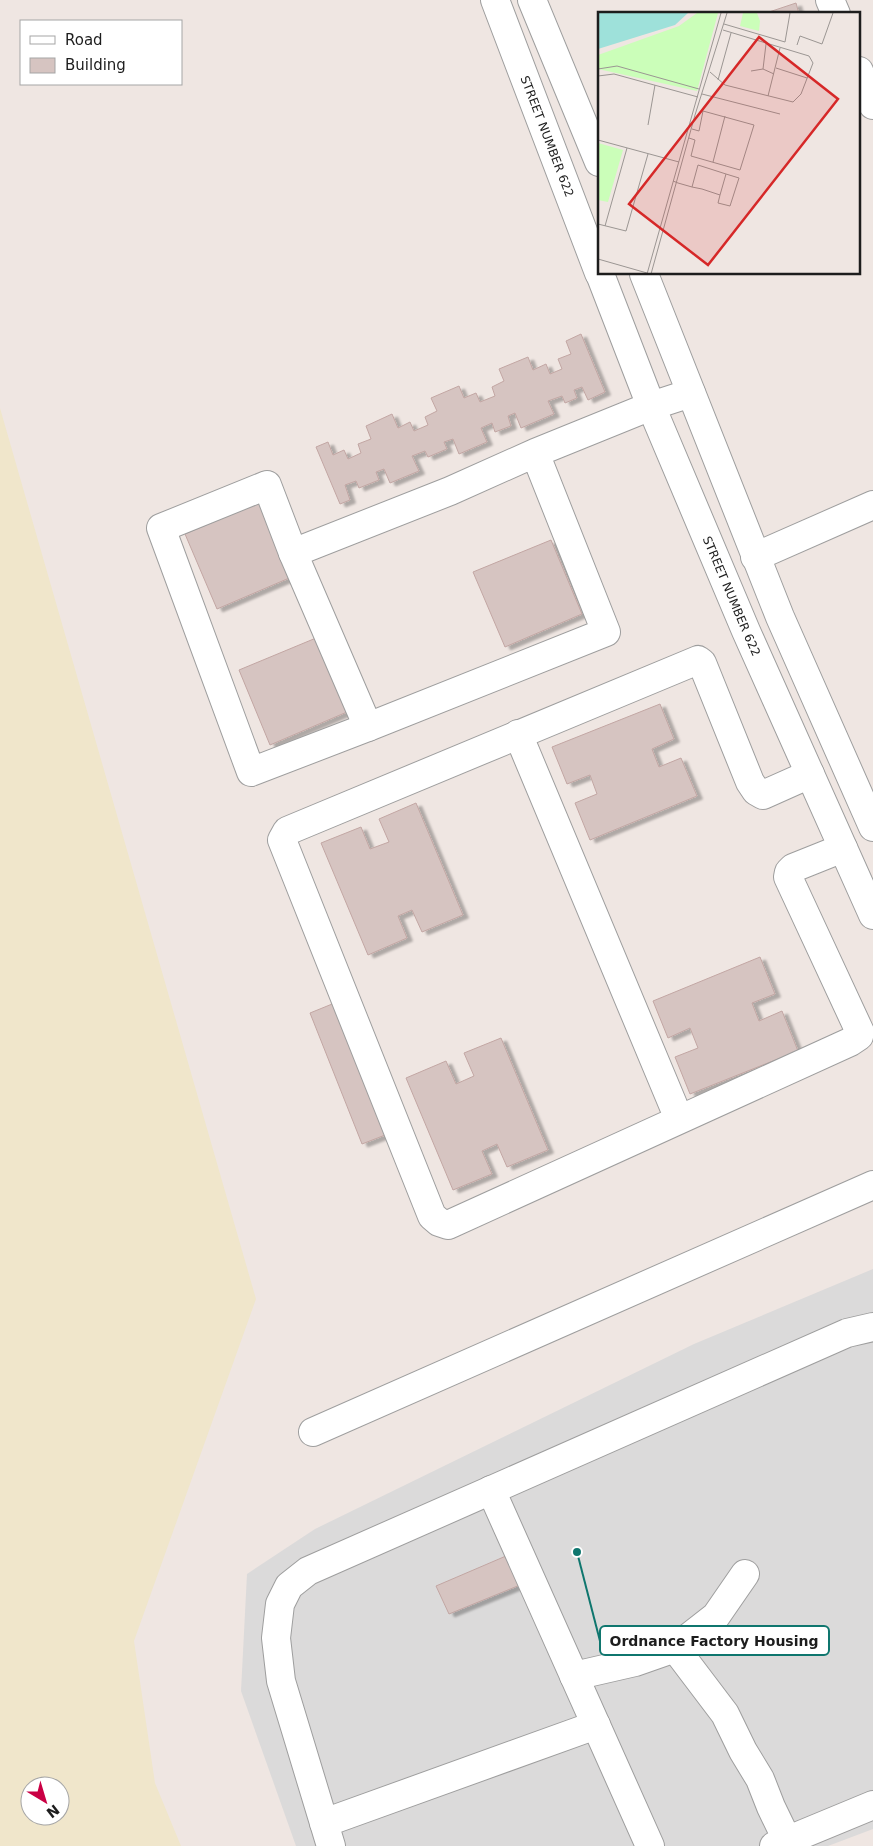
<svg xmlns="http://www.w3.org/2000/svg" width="873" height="1846" font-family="'DejaVu Sans',sans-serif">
<defs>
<filter id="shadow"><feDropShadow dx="5.5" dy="3" stdDeviation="1" flood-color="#0004"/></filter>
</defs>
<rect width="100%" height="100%" fill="#efe6e2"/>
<!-- residential -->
<path fill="#dbdada" d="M873 1269V1829L828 1846H296L241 1691 247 1574 315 1529 694 1344Z"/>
<!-- farmland -->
<path fill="#f0e6cb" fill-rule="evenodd" d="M0 408 256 1299 134 1641 155 1783 181 1846H0ZM30 1786H60V1816H30Z"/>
<!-- building -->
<g fill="#d6c4c1" stroke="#c2a6a3" filter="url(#shadow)">
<path d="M796 3 799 14H763Z"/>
<path d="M581 334 605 392 588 400 582 387 574 390 577 398 565 403 562 396 548 401 554 414 521 428 515 413 508 416 511 426 495 432 492 423 481 428 487 442 459 454 453 439 444 442 447 449 428 457 425 451 412 456 419 471 390 483 384 469 376 472 379 480 359 488 356 481 345 485 350 500 340 504 316 447 328 442 333 455 344 450 348 459 361 453 358 444 371 439 366 426 392 414 398 428 410 422 414 431 428 425 425 417 437 411 431 398 459 386 464 398 476 393 480 402 495 396 492 387 504 381 499 369 528 357 533 370 546 364 550 374 562 369 558 359 571 354 566 341Z"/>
<path d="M263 501 294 576 217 609 185 534Z"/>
<path d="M551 540 582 614 505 647 473 572Z"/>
<path d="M316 638 347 712 270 745 239 670Z"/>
<path d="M660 704 674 739 652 749 659 767 681 758 697 796 590 840 575 803 597 794 590 775 567 784 552 747Z"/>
<path d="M416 803 463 915 422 932 412 910 398 916 407 938 368 955 321 843 361 827 370 849 389 842 379 819Z"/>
<path d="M760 957 775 994 752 1003 759 1021 782 1011 798 1051 690 1094 675 1057 698 1048 690 1028 668 1038 653 1001Z"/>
<path d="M342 1000 393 1132 362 1144 310 1013Z"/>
<path d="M501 1038 548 1150 507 1167 497 1144 482 1151 492 1174 453 1190 406 1078 446 1061 456 1084 474 1076 464 1053Z"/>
<path d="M513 1553 525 1583 449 1614 436 1586Z"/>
</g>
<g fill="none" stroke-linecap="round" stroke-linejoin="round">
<!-- minor casing -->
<g stroke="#9e9e9e" stroke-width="30">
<g id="minor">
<path id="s1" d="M495 0 599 273"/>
<path d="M532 0 599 162"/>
<path d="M830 0 836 14"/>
<path d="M859 71 873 105"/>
<path id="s2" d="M600 274 651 406 746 631 873 915"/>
<path d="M644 274 780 617 873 827"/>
<path d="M535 453 606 632 368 727 293 553 450 491 535 453 651 406 691 393"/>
<path d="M293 553 267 485 161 528 251 772 368 727"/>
<path d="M755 557 873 505"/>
<path d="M518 734 679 1119"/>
<path d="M810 774 763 795 756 791 750 782 702 663 698 660 287 831 282 840 432 1216 439 1222 448 1225 850 1042 859 1036 860 1032 788 877 789 872 793 868 843 848"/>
<path d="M313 1432 873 1185"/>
<path d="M491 1490 650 1846"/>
<path d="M675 1648 725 1714 743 1751 760 1779 771 1807 787 1840"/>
<path d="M574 1676 635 1662 675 1648 716 1616 745 1574"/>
<path d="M324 1823 596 1725"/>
<path d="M331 1846 281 1681 276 1638 280 1604 289 1586 308 1571 847 1333 873 1327"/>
<path d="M774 1846 873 1805"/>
</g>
</g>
<!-- minor -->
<use href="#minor" stroke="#fff" stroke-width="28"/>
</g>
<g text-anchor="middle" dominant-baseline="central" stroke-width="4.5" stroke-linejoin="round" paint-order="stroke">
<!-- street labels -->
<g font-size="12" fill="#1d1d1d" stroke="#fff">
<text stroke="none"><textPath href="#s1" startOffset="146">STREET NUMBER 622</textPath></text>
<text stroke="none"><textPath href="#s2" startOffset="348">STREET NUMBER 622</textPath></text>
</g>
</g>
<!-- overview -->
<g transform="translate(598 12)">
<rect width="262" height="262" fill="#efe6e2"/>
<path d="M99 1H120L99 79 0 57V43L81 14ZM145 1H159L162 9 161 19 142 14ZM0 131 25 138 10 190 0 188Z" fill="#cbfeb9"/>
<path d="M0 1H90L77 13 0 37Z" fill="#9ee1da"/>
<path fill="none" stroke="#9b9693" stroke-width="1" d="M126 12 187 30 192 1M199 33 202 24 224 32 235 1M178 56 209 66M0 57 19 54 101 77M165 57 168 32M153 59 165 57 176 62M112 60 127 73 195 90 203 82 215 51 211 44 125 18M0 64 16 62 100 85M120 68 133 21M104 82 182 102M170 84 182 36M50 113 57 73M91 126 97 128 93 144 142 158 156 113 105 99 101 119 94 117M0 128 81 150M115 150 127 104M75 169 80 171 94 175 104 177 122 183 128 162 100 153 94 175M122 183 120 191 132 194 141 166 128 162M0 212 28 219 50 142M7 214 29 136M0 247 49 261M49 262 123 1M53 262 97 103 129 1"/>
<path fill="#d62828" fill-opacity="0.15" stroke="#d62828" stroke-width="2.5" d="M161 25 240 87 110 253 31 192Z"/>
<rect width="262" height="262" fill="none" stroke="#1d1d1d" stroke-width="2.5"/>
</g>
<!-- callouts -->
<path fill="none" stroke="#0f766e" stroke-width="2" d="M577 1552L600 1641"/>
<circle fill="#0f766e" stroke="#fff" stroke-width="2" cx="577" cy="1552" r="5"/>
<rect fill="#fff" stroke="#0f766e" stroke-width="2" x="600" y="1626" width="229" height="29" rx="5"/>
<g font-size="14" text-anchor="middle" font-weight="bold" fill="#1d1d1d">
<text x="714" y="1646">Ordnance Factory Housing</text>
</g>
<!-- legend -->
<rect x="20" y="20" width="162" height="65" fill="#ffffff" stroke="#a5a5a5"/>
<rect x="30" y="36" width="25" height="8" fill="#ffffff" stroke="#a5a5a5"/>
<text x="65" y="45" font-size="15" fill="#1d1d1d">Road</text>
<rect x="30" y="58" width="25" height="15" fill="#d6c4c1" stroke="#a5a5a5"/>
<text x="65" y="70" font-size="15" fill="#1d1d1d">Building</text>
<!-- north arrow -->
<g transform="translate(45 1801) rotate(142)"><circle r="24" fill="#ffffff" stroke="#a5a5a5"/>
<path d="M0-4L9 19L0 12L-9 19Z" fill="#ca0044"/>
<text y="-8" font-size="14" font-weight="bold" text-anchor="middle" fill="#1d1d1d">N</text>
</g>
</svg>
